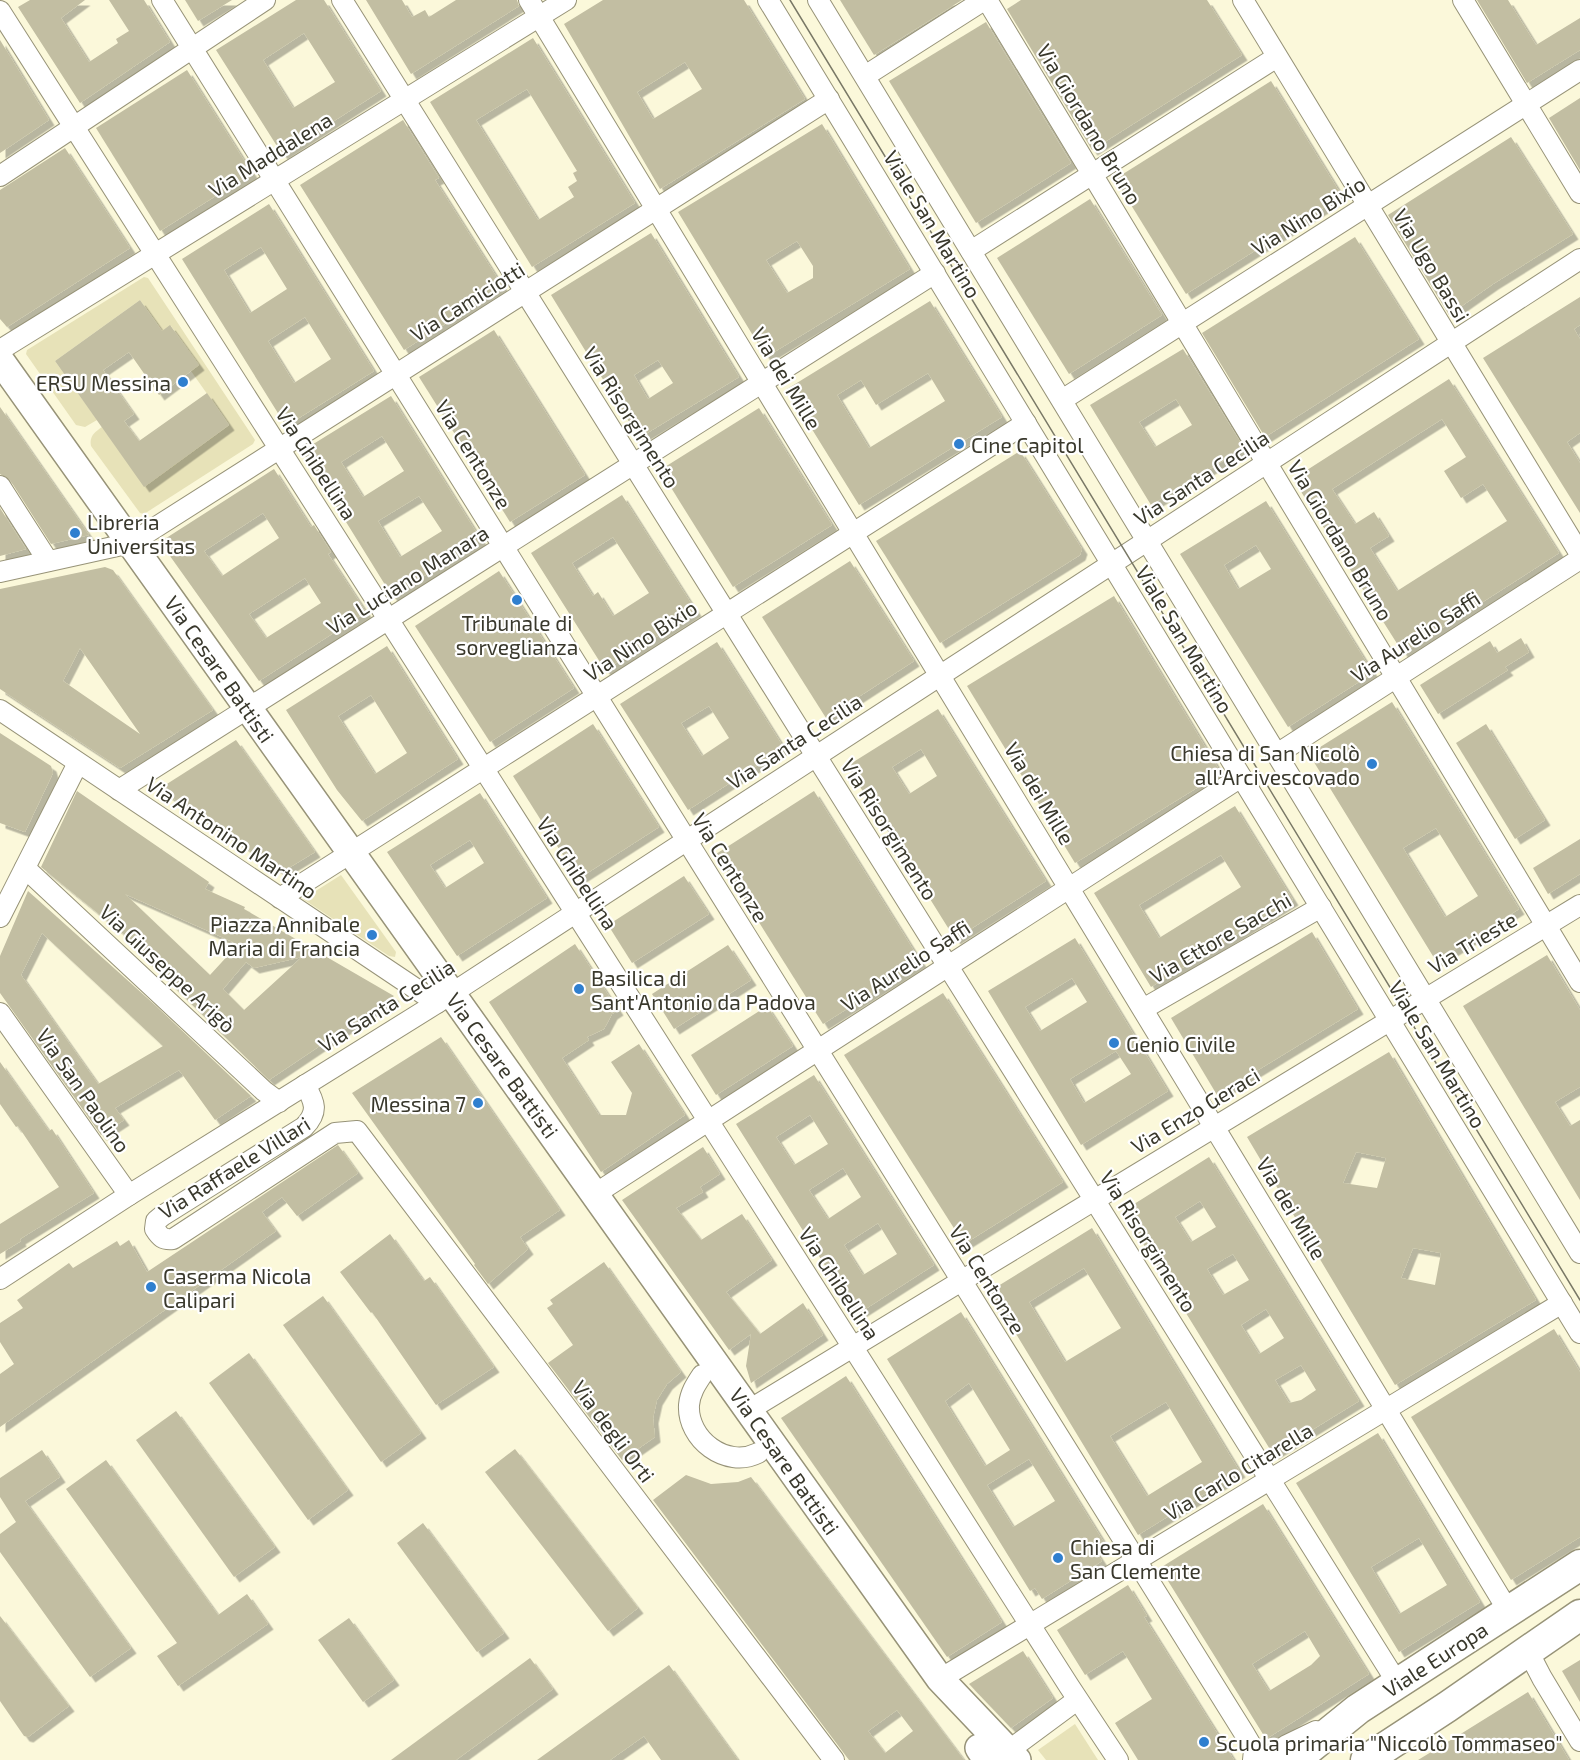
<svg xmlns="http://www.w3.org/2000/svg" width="1580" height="1760" font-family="'Exo 2',sans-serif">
<defs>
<filter id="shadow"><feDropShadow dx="5.5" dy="5.5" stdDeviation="0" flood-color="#0004"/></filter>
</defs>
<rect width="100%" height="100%" fill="#fbf8da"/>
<!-- green -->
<g fill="#e7e2b8">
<path d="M144 277 148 278 255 440 253 444 144 514 140 513 91 446C89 436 95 432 102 427L144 486 229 425 191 371 198 365 171 326 162 331 140 300 55 361 97 420 85 427 76 425 26 354 27 350Z"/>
<path d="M341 875 396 952 395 957 389 956 303 899Z"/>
<path d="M1075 1724 1098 1760H1046L1038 1750Z"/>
</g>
<!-- building -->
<g fill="#c2bea2" fill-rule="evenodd" filter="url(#shadow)">
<path d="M30 0H85L61 18 89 62 118 43 116 39 129 31 109 0H144L170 42 80 103 18 7Z"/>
<path d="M185 0H232L198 21Z"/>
<path d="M296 0H324L381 91 282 154 216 50ZM304 33 335 82 293 108 263 60Z"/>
<path d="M366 0H402L412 17 425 10 429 17 456 0H517L519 6 411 74Z"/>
<path d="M603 0H744L805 99 660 189 564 24ZM685 62 702 89 653 119 637 92Z"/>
<path d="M840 0H962L874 55Z"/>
<path d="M1021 0H1207L1242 55 1092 150 1007 9Z"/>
<path d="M1477 0H1508L1536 45 1580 18V50L1527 83Z"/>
<path d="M986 22 1071 163 976 223 889 81Z"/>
<path d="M533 38 635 203 532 267 430 102ZM527 89 577 171 573 173 577 181 568 187 574 197 538 220 476 120Z"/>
<path d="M0 40 49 120 0 153Z"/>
<path d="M187 70 252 173 160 231 96 128Z"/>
<path d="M1271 81 1342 196 1186 294 1115 179Z"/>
<path d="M1580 98V170L1549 118Z"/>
<path d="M403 120 439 178 435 180 503 287 404 350 300 185Z"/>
<path d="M822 124 910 269 766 357 678 212ZM797 241 813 266V278L787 293 766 260Z"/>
<path d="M1511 137 1573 234 1493 284 1449 315 1388 215Z"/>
<path d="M65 148 130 248 7 327 0 319V190Z"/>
<path d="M1090 199 1162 315 1069 374 997 258Z"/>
<path d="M269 204 374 371 286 426 182 259ZM261 247 287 289 250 313 224 270ZM305 317 331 359 294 383 268 341Z"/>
<path d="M651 233 739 377 639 438 551 295ZM658 360 673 383 648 399 634 375Z"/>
<path d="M1355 237 1419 339 1265 437 1202 333Z"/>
<path d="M1580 297V325L1574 329 1580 339V433L1567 442 1580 463V513L1483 358Z"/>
<path d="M140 300 162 331 170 325 199 365 159 395 129 352 103 370 134 414 124 421 139 441 207 393 229 425 144 487 55 361Z"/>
<path d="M930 301 1002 417 859 505 787 389ZM928 373 945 401 869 448 837 395 861 380 876 405Z"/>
<path d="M494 330 585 475 510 522 419 377Z"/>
<path d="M1183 349 1244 448 1151 505 1090 405ZM1176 399 1192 425 1155 447 1139 422Z"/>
<path d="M1449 379 1559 553 1403 653 1293 479ZM1442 419 1466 457 1444 471 1461 498 1483 484 1507 521 1397 591 1370 548 1389 536 1374 512 1355 524 1332 489Z"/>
<path d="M391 396 481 540 392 596 302 451ZM382 436 404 471 363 497 341 462ZM419 496 442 531 400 557 378 521Z"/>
<path d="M0 407 69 506 89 535 51 544 10 480 0 474Z"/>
<path d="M759 408 832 525 733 587 660 470Z"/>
<path d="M1020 451 1082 549 1080 555 940 643 876 541Z"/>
<path d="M274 469 311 527 314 525 331 552 328 554 366 612 259 681 160 542ZM263 513 279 538 222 576 204 551ZM305 578 321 603 266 638 249 614Z"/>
<path d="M622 495 696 611 605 670 531 553ZM613 537 649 593 613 616 598 592 593 596 572 563Z"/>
<path d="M1266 501 1373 673 1288 727 1180 554ZM1256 545 1271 569 1238 589 1224 565Z"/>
<path d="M0 508 26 549 0 556Z"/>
<path d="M850 561 914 661 826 718 762 617Z"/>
<path d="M105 567 113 570 213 710 120 768 0 689V589ZM80 648 140 734 63 681Z"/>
<path d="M499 571 574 688 490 742 415 626Z"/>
<path d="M1114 596 1221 773 1075 863 967 686Z"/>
<path d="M1521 638 1529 652 1505 667 1508 670 1438 714 1420 685 1490 641 1497 653Z"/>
<path d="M717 642 784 748 688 810 620 704ZM709 706 729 738 702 756 681 723Z"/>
<path d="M387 646 458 759 362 821 337 790 286 710ZM371 695 407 753 375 774 338 716Z"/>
<path d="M1392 702 1519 909 1436 961 1309 754ZM1436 828 1478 896 1445 917 1403 848Z"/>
<path d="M938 709 1046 881 955 939 847 766ZM921 749 937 776 909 794 892 767Z"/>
<path d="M593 724 659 827 578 879 513 776Z"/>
<path d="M1486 724 1545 820 1515 839 1456 743Z"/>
<path d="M0 733 51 766 53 773 25 832 0 823Z"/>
<path d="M236 740 315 852 282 872 159 789Z"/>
<path d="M77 791 209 882 205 889 245 907 244 909 394 996 269 1080 128 942 131 940 41 867ZM125 894 233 942 229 949 232 951 210 975ZM302 957 244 1010 223 989 246 962 254 968Z"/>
<path d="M814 791 921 962 823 1024 716 854Z"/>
<path d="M480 793 547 898 457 956 387 852ZM470 840 484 863 445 888 430 865Z"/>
<path d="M1235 806 1293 900 1151 987 1094 893ZM1221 855 1241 887 1159 938 1139 905Z"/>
<path d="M1580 839V874L1548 894 1533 868Z"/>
<path d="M684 876 709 914 632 963 608 925Z"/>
<path d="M28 891 155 1005 251 1096 215 1120 179 1070 115 1108 124 1120 101 1135 0 993V956ZM42 933 163 1046 98 1084 21 975Z"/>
<path d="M1312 932 1358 1009 1217 1095 1171 1018Z"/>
<path d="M1075 938 1168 1091 1081 1145 988 991ZM1072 978 1087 1002 1040 1031 1025 1007ZM1116 1051 1131 1074 1084 1103 1070 1079Z"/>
<path d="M575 944 618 1010 612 1014 604 1029 587 1037 589 1040 562 1058 599 1115H626L632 1093 611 1062 639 1044 685 1115 601 1172 489 1002Z"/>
<path d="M728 945 751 980 674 1029 652 994Z"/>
<path d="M1547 955 1580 1010V1087L1555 1102 1570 1126 1580 1120V1200L1463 1006Z"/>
<path d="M943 993 1063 1182 964 1244 844 1055Z"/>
<path d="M767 1006 793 1046 716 1095 691 1055Z"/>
<path d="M441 1037 560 1210 520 1237 528 1249 488 1284 474 1265 475 1264 352 1093Z"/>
<path d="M1389 1052 1536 1300 1395 1385 1247 1137ZM1356 1152 1386 1158 1377 1188 1343 1183ZM1413 1248 1441 1253 1435 1285 1401 1278Z"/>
<path d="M0 1062 49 1131 52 1129 94 1193 20 1239 21 1241 0 1254V1224L59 1187 18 1126 16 1127 0 1104Z"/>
<path d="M814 1075 934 1265 856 1315 736 1124ZM810 1115 828 1144 794 1165 776 1137ZM843 1168 861 1197 828 1219 809 1190ZM878 1223 897 1254 863 1275 844 1245Z"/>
<path d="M338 1145 358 1173 297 1216 282 1197 262 1212 276 1231 0 1427V1374L14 1364 0 1342V1323L23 1308 17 1300 69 1263 73 1268 117 1241 120 1246 129 1240 147 1272Z"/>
<path d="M703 1147 720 1174 700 1187 703 1192 676 1208 701 1240 742 1214 772 1260 726 1292 760 1334 803 1303 823 1335 751 1383 746 1366 751 1334 729 1350 622 1200Z"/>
<path d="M1209 1157 1359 1401 1273 1454 1123 1211ZM1200 1201 1216 1227 1191 1242 1175 1217ZM1233 1254 1249 1280 1223 1295 1207 1269ZM1266 1309 1284 1338 1259 1354 1241 1325ZM1301 1365 1316 1390 1301 1400 1289 1403 1275 1380Z"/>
<path d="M1092 1228 1240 1472 1138 1535 990 1291ZM1084 1268 1121 1328 1065 1362 1029 1302ZM1166 1402 1202 1462 1147 1496 1110 1436Z"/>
<path d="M390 1234 424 1281 430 1277 494 1367 436 1405 372 1312 371 1313 340 1272Z"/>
<path d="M604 1262 681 1372 667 1384 657 1400 653 1418 655 1437 622 1460 548 1363 573 1345 547 1308 553 1304 550 1300Z"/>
<path d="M323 1296 421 1433 381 1462 283 1325Z"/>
<path d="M961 1312 1105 1544 1095 1550 1102 1561 1042 1599 1035 1588 1030 1591 887 1359ZM969 1383 1010 1450 985 1466 945 1401ZM1029 1459 1055 1501 1013 1527 987 1485Z"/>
<path d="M1554 1329 1580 1372V1537L1511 1580 1411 1417Z"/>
<path d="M249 1353 348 1490 308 1520 209 1383Z"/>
<path d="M846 1376 1002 1622 947 1657 781 1418Z"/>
<path d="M176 1411 275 1547 234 1577 136 1440Z"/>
<path d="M1378 1433 1480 1602 1399 1652 1296 1483ZM1419 1538 1447 1585 1399 1614 1371 1567Z"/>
<path d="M515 1449 638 1608 608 1631 485 1472Z"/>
<path d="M42 1450 60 1477 25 1501 131 1648 90 1677 0 1552V1534L16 1522 0 1497V1478Z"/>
<path d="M106 1460 218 1615 247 1594 268 1624 178 1686 157 1656 177 1643 66 1489Z"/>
<path d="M686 1475 711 1484 738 1482 751 1477 964 1760H849L653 1500ZM897 1710 913 1731 885 1753 868 1731Z"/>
<path d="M1263 1504 1369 1674 1266 1739 1160 1568ZM1305 1631 1320 1656 1311 1665 1269 1691 1252 1664Z"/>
<path d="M423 1523 504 1633 477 1652 397 1543Z"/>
<path d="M1128 1585 1147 1616 1144 1617 1234 1760H1138L1115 1723 1152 1699 1123 1651 1085 1675 1057 1630Z"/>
<path d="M0 1616 69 1706 28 1737 24 1736 0 1701Z"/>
<path d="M349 1618 394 1680 363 1702 318 1640Z"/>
<path d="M1023 1651 1053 1698 1011 1728 969 1684Z"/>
<path d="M530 1658 553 1689 456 1760H391Z"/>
<path d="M1580 1660V1702L1562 1671Z"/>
<path d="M669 1665 738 1760H661L644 1736 610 1760H537Z"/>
<path d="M1528 1692 1569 1760H1418L1459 1735Z"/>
</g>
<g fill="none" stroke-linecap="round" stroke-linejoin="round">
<!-- street casing -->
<g stroke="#979378" stroke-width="22">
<g id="street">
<path d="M162 0 1244 1733 1254 1750 1253 1760"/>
<path d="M342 0 1398 1684"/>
<path d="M529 0 1509 1612"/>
<path d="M768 0 1580 1333"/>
<path d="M818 0 1580 1253"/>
<path d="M987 0 1580 982"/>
<path d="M1243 0 1580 554"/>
<path d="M1463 0 1580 193"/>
<path d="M0 11 1069 1686 1118 1760"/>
<path d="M865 76 984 0"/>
<path d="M0 176 265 0"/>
<path d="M971 251 1277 57"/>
<path d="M0 350 566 0"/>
<path d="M1062 400 1580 70"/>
<path d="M0 486 48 561"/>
<path d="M0 572 131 543 829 99"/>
<path d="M0 710 437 1003"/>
<path d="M1277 754 1580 559"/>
<path d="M119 790 935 273"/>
<path d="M25 868 264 1091 279 1102"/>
<path d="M280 898 1026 423"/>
<path d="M0 917 78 763"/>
<path d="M1143 1009 1321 907"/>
<path d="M0 1013 129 1195"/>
<path d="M305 1085C315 1102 319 1112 304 1127L162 1216 156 1221 155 1229C160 1237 163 1240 173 1239L335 1133 357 1131 834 1760"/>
<path d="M595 1194 1241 777"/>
<path d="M0 1279 129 1195 437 1003 1580 259"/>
<path d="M702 1375C696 1384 690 1393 689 1405 687 1439 726 1469 758 1453"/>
<path d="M749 1410 1580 905"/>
<path d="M1528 1651 1542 1678 1580 1741"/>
<path d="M940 1679 1562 1303"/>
<path d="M1008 1751 1077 1700"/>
<path d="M1264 1760 1287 1745 1316 1731"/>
</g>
</g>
<!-- secondary casing -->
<g stroke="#979378" stroke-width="30">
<g id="secondary">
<path d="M0 360 940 1679 1017 1760"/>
<path d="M979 1748 987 1760"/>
</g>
</g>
<!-- primary casing -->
<g stroke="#979378" stroke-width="33">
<g id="primary">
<path d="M1295 1760 1358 1709 1580 1565"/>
<path d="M1366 1760 1447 1707 1580 1615"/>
</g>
</g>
<!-- street -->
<use href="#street" stroke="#fff" stroke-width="20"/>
<!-- secondary -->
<use href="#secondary" stroke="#fff" stroke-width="27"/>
<!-- primary -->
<use href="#primary" stroke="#fff" stroke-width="30"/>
<!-- tram -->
<path stroke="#797866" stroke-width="1.5" d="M790 0 1580 1300"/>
</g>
<!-- markers -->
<g fill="#2f7fcf" stroke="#fff" stroke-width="2">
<circle cx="183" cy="382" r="6"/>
<circle cx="959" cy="444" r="6"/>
<circle cx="75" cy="533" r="6"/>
<circle cx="517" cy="600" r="6"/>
<circle cx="1372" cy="764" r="6"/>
<circle cx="372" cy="935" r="6"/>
<circle cx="579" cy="989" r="6"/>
<circle cx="1114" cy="1043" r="6"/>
<circle cx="478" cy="1103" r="6"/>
<circle cx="151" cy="1287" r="6"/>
<circle cx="1058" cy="1558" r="6"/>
<circle cx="1204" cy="1742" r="6"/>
</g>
<g text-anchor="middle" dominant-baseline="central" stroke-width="4.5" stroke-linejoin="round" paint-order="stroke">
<!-- street labels -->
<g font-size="21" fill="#39382c" stroke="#fff">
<text transform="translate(1090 124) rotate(59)">Via Giordano Bruno</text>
<text transform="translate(270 154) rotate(-32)">Via Maddalena</text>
<text transform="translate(1308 215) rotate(-32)">Via Nino Bixio</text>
<text transform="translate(933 224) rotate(59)">Viale San Martino</text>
<text transform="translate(1432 265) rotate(59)">Via Ugo Bassi</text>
<text transform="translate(467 301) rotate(-32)">Via Camiciotti</text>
<text transform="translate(787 378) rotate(59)">Via dei Mille</text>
<text transform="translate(632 417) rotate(58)">Via Risorgimento</text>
<text transform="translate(474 454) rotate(58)">Via Centonze</text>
<text transform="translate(317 463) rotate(57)">Via Ghibellina</text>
<text transform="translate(1201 477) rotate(-33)">Via Santa Cecilia</text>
<text transform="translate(1341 540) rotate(59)">Via Giordano Bruno</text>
<text transform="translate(407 579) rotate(-32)">Via Luciano Manara</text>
<text transform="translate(1415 636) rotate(-33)">Via Aurelio Saffi</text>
<text transform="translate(1185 639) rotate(59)">Viale San Martino</text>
<text transform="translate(640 640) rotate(-33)">Via Nino Bixio</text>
<text transform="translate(220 669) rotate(55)">Via Cesare Battisti</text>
<text transform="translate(794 741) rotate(-33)">Via Santa Cecilia</text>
<text transform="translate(1040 793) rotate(59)">Via dei Mille</text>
<text transform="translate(890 829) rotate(58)">Via Risorgimento</text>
<text transform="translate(232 837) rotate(34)">Via Antonino Martino</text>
<text transform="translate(731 867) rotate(58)">Via Centonze</text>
<text transform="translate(578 873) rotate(57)">Via Ghibellina</text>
<text transform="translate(1220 937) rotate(-30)">Via Ettore Sacchi</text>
<text transform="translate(1472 942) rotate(-31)">Via Trieste</text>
<text transform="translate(905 965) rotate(-33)">Via Aurelio Saffi</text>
<text transform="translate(168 968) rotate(43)">Via Giuseppe Arigò</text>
<text transform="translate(386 1005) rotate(-32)">Via Santa Cecilia</text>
<text transform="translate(1438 1054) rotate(59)">Viale San Martino</text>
<text transform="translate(503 1065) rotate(54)">Via Cesare Battisti</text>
<text transform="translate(84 1090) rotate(55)">Via San Paolino</text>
<text transform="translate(1195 1110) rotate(-31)">Via Enzo Geraci</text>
<text transform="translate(234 1167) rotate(-32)">Via Raffaele Villari</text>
<text transform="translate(1292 1208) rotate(59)">Via dei Mille</text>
<text transform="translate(1149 1241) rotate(58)">Via Risorgimento</text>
<text transform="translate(988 1279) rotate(58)">Via Centonze</text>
<text transform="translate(840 1283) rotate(57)">Via Ghibellina</text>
<text transform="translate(614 1431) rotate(53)">Via degli Orti</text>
<text transform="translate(785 1461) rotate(55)">Via Cesare Battisti</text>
<text transform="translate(1238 1471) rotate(-31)">Via Carlo Citarella</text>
<text transform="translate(1435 1659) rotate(-33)">Viale Europa</text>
</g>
<!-- poi labels -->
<g font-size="21" fill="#39382c" stroke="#fff" text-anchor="start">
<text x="171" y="382" text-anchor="end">ERSU Messina</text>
<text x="971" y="444">Cine Capitol</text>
<text x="87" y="521">Libreria<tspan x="87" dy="24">Universitas</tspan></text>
<text x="517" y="622" text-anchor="middle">Tribunale di<tspan x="517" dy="24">sorveglianza</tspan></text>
<text x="1360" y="752" text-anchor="end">Chiesa di San Nicolò<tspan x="1360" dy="24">all'Arcivescovado</tspan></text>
<text x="360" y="923" text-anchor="end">Piazza Annibale<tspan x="360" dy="24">Maria di Francia</tspan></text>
<text x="591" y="977">Basilica di<tspan x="591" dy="24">Sant'Antonio da Padova</tspan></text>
<text x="1126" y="1043">Genio Civile</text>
<text x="466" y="1103" text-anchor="end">Messina 7</text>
<text x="163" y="1275">Caserma Nicola<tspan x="163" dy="24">Calipari</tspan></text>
<text x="1070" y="1546">Chiesa di<tspan x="1070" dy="24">San Clemente</tspan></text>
<text x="1216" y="1742">Scuola primaria "Niccolò Tommaseo"</text>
</g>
</g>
</svg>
